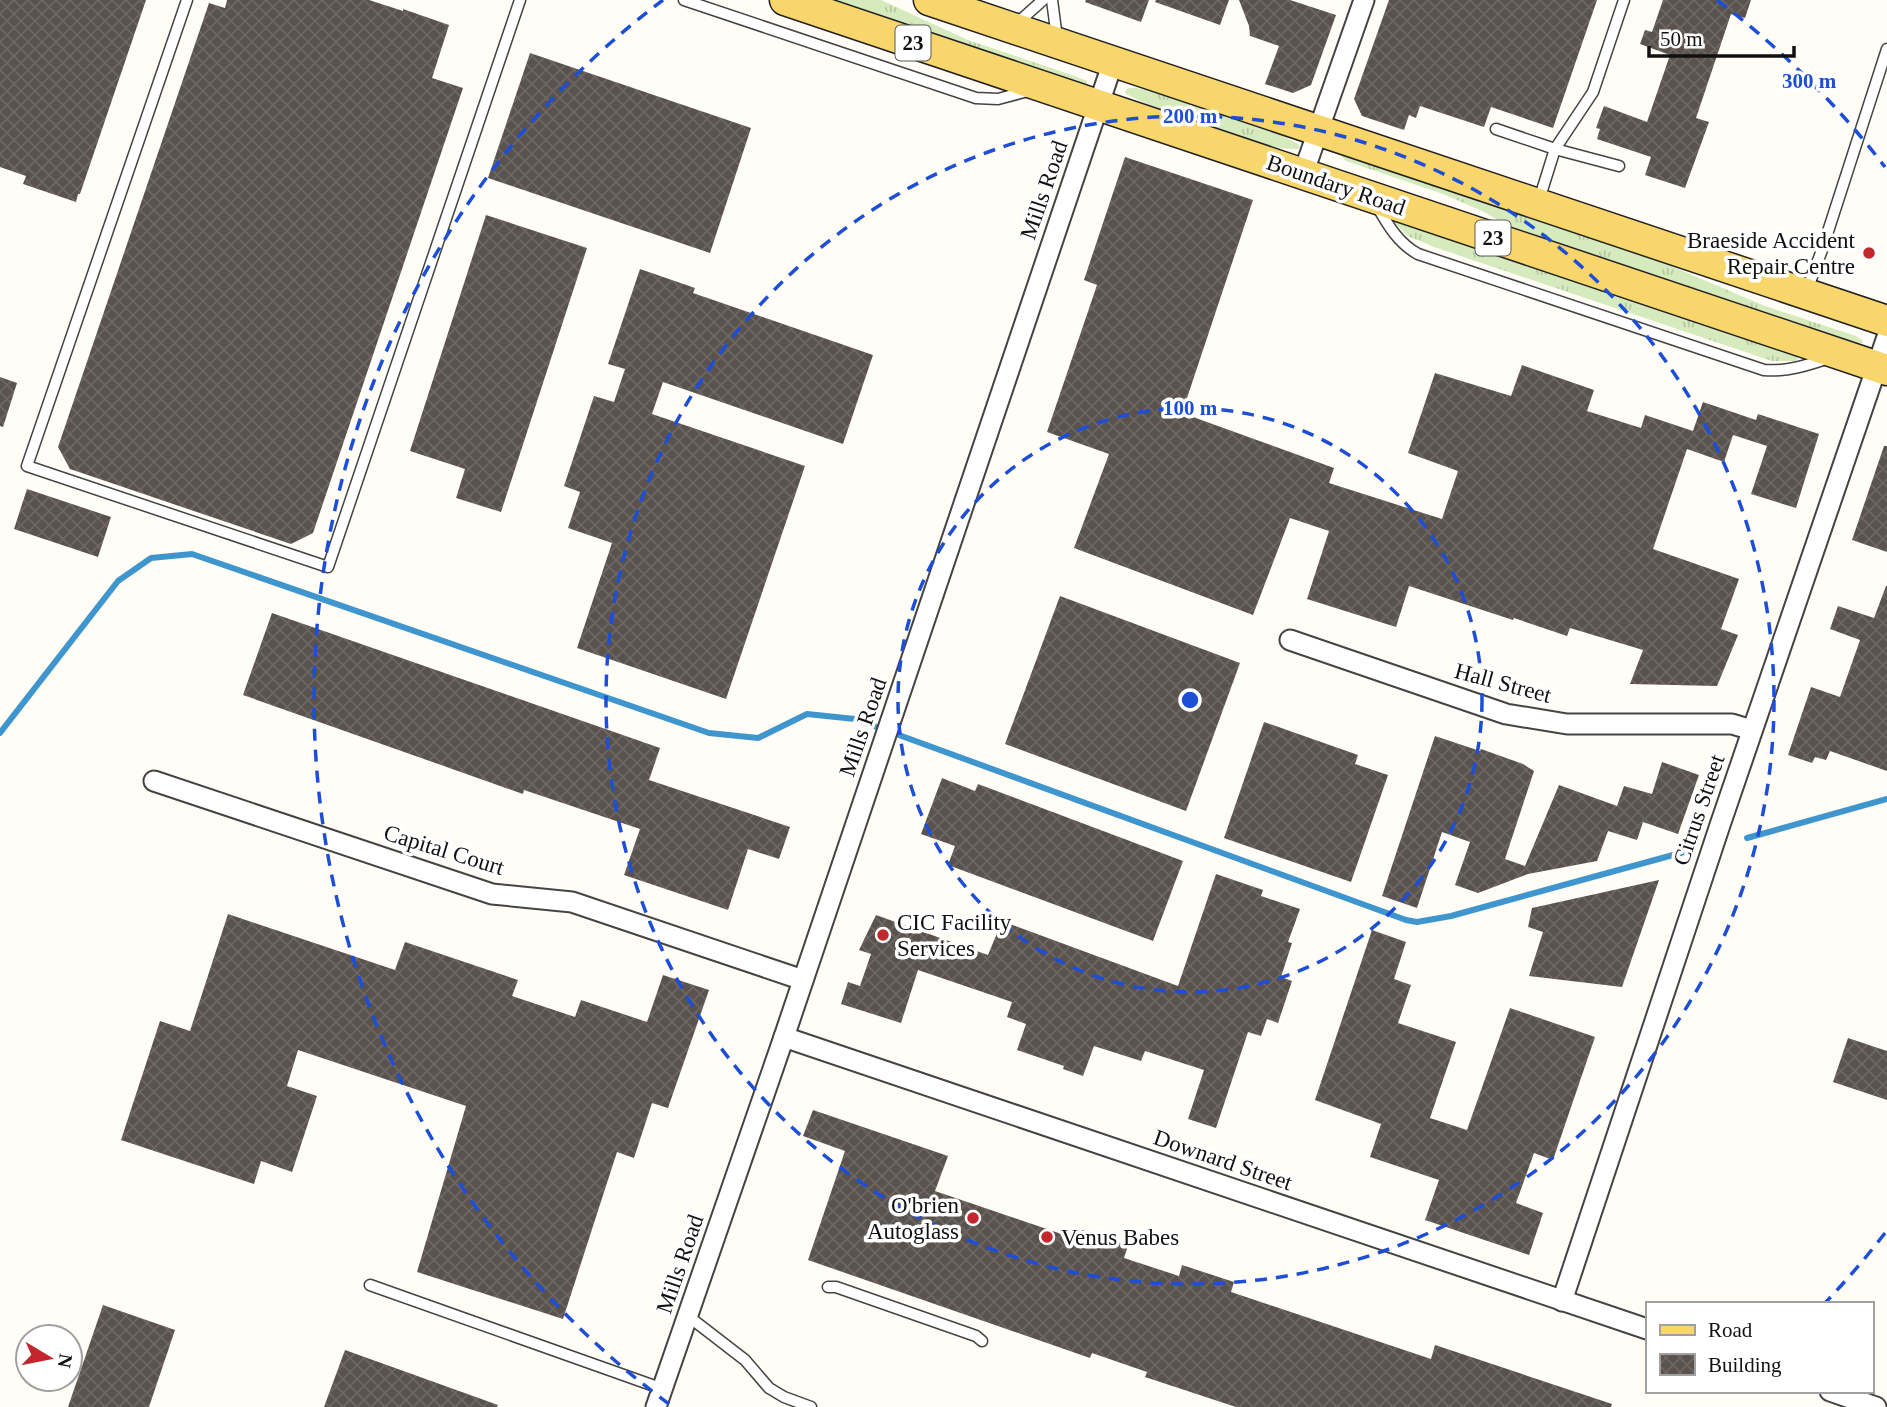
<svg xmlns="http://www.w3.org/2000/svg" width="1887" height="1407" font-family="Georgia,serif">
<defs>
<pattern id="grass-tufts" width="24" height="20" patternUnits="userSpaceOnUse" patternTransform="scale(1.75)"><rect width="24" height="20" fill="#d5ebbd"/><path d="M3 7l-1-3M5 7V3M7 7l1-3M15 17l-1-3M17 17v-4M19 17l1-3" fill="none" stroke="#b6c8a1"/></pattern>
<pattern id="building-cross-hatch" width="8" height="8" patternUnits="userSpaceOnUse" patternTransform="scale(1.75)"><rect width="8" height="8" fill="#5a524d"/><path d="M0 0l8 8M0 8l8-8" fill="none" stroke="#6d6662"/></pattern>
</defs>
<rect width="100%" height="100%" fill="#fffdf5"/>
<!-- grass -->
<g fill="url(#grass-tufts)">
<path d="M834 0H881L968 40 1072 75 1087 81V84H1084Z"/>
<path d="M1128 88H1136L1156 92 1274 131 1298 144 1300 147 1298 149C1272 150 1247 139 1224 131 1190 120 1157 110 1126 94L1125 91Z"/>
<path d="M1345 155 1650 257 1765 306 1856 336 1863 341V342L1859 344 1533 235 1507 225 1482 211 1443 194 1346 161 1342 157Z"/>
<path d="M1395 220 1771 346 1797 356 1798 359 1796 361H1772L1434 247 1408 236 1394 222Z"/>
</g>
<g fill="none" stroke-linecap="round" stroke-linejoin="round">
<!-- stream -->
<g stroke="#3f96cf" stroke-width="6">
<path d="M0 733 118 581 151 558 192 554 709 733 758 738 807 714 855 719 1406 920 1417 922 1451 916 1684 852"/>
<path d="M1747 838 1887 799"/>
</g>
</g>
<!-- building -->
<g fill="url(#building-cross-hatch)">
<path d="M0 0H146L80 194H78L76 202 23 184 26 176 0 167Z"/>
<path d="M227 0H369L403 11V9L449 25 432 78 463 88 313 533 291 544 70 469 58 447 209 3 225 8Z"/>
<path d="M1086 0H1149L1141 22 1085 2Z"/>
<path d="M1156 0H1229L1220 25 1155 2Z"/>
<path d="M1239 0H1290L1336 15 1311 85 1293 93 1265 84 1279 46 1250 36 1249 26Z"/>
<path d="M1389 0H1597L1553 128 1491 107 1484 127 1420 106 1416 118 1409 115 1404 130 1362 116 1354 99Z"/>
<path d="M1663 0H1751L1745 18 1731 14 1696 118 1709 122 1685 188 1645 175 1651 157 1597 139 1600 129 1596 128 1604 106 1647 122 1670 55 1640 44 1645 30 1652 32Z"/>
<path d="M530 53 751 128 710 253 488 178Z"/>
<path d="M1125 157 1253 200 1182 413 1334 468 1329 483 1442 519 1458 471 1408 453 1435 373 1511 396 1522 365 1594 390 1587 411 1641 428 1645 415 1693 431 1703 402 1756 420 1758 414 1819 434 1796 508 1751 494 1767 446 1733 435 1724 462 1687 449 1653 549 1739 579 1721 629 1738 635 1717 686 1630 684 1643 650 1570 628 1567 636 1514 618 1513 620 1409 586 1396 627 1307 599 1329 531 1290 518 1253 615 1074 548 1109 454 1047 432 1097 285 1084 280Z"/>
<path d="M486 215 587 248 501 512 456 498 465 469 410 451Z"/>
<path d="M640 269 695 288 693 293 873 355 843 444 663 382 652 414 805 466 726 699 577 648 612 543 568 528 580 492 564 486 594 396 614 402 625 369 608 364Z"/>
<path d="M0 377 17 383 3 427 0 426Z"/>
<path d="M1884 446H1887V552L1852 540Z"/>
<path d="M27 489 111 517 98 557 14 529Z"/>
<path d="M1886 586H1887V771L1830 751 1826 760 1815 757 1812 763 1788 755 1811 687 1840 697 1860 640 1830 629 1838 606 1874 618Z"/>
<path d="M1060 596 1240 663 1186 811 1005 744Z"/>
<path d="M272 613 660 748 649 780 790 827 779 859 748 849 728 910 624 875 640 829 524 790 523 794 243 695Z"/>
<path d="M1264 722 1358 755 1355 764 1388 775 1351 882 1224 838Z"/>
<path d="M1435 736 1480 751 1481 749 1523 764 1534 771 1505 859 1525 866 1559 785 1617 806 1624 786 1652 794 1662 762 1699 775 1678 834 1643 822 1637 840 1608 831 1597 861 1528 874 1478 893 1455 885 1470 842 1442 832 1417 908 1382 896Z"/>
<path d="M942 778 975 791 978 784 1183 861 1153 941 948 865 955 846 921 834Z"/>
<path d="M1216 874 1263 890 1261 896 1300 909 1288 942 1292 943 1281 977 1292 981 1278 1023 1267 1019 1261 1036 1248 1032 1216 1128 1188 1119 1204 1070 1145 1051 1141 1061 1094 1046 1083 1076 1063 1069 1064 1066 1017 1050 1026 1024 1007 1017 1012 1002 918 970 901 1023 841 1004 848 982 860 986 871 954 859 950 876 915 988 955 1002 921 1178 986Z"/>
<path d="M1659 880 1622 987 1529 976 1543 932 1528 927 1532 908Z"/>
<path d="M228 914 395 970 405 942 518 980 512 996 575 1017 581 1000 647 1022 663 975 709 990 668 1108 652 1103 634 1158 617 1152 563 1319 417 1272 466 1106 298 1050 287 1086 317 1096 292 1172 261 1161 254 1184 121 1140 160 1021 190 1031Z"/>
<path d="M1372 930 1406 942 1394 979 1411 985 1398 1023 1456 1042 1430 1118 1467 1130 1510 1008 1595 1037 1553 1160 1534 1153 1516 1203 1543 1213 1529 1255 1425 1220 1439 1180 1370 1157 1381 1124 1315 1100Z"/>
<path d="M1848 1038 1887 1051V1100L1833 1082Z"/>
<path d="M813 1110 948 1156 935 1191 1079 1240 1082 1230 1128 1246 1124 1258 1179 1276 1182 1265 1234 1282 1231 1292 1431 1359 1435 1345 1612 1404 1611 1407H1236L1145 1377 1147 1372 1092 1353 1090 1358 808 1260 845 1151 803 1136Z"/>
<path d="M103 1305 175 1330 149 1407H68Z"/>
<path d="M345 1350 498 1405 497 1407H324Z"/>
</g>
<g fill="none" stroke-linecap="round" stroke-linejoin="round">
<!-- service casing -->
<g stroke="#444" stroke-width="13">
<g id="service">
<path d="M187 0 27 466 328 567 520 0"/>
<path d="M684 0 976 98 998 99 1028 91"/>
<path d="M1052 0 1057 38"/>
<path d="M1015 25 1043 0"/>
<path d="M1496 129 1555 149 1619 166"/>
<path d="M1539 200 1555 149 1593 92 1624 0"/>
<path d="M1377 206C1388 225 1398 243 1418 254L1764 370C1787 372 1808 365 1829 358"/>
<path d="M1807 290 1822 250 1887 49"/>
<path d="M370 1285 663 1389"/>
<path d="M828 1287H836L976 1336 982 1341"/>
<path d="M688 1316 745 1360 769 1388 784 1397 811 1407"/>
</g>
</g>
<!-- minor casing -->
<g stroke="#444" stroke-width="23">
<g id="minor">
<path d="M1303 174 1364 0"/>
<path d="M1290 640 1506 714 1567 724H1732L1752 730"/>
<path d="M154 781 492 894 572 902 803 980"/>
<path d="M784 1037 1647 1329"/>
<path d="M1562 1301 1720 825 1887 337"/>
<path d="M1830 1391 1876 1407"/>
<path d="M656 1407 784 1037 1113 62"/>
</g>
</g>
<!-- primary casing -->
<g stroke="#222" stroke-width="33">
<g id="primary">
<path d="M785 0 1887 370"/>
<path d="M929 0 1887 321"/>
</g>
</g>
<!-- service -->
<use href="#service" stroke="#fff" stroke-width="10"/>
<!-- minor -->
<use href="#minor" stroke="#fff" stroke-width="19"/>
<!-- primary -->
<use href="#primary" stroke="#f9d66b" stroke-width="30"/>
</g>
<!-- distance rings -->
<g fill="none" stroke="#1d4ed8" stroke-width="3.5" stroke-dasharray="12 9">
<circle cx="1190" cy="700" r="292"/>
<circle cx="1190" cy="700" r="584"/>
<path d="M1885 1233A876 876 0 0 1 1825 1303M669 1404A876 876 0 0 1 663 0M1717 0A876 876 0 0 1 1885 167"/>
</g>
<!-- markers -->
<g fill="#c4262e" stroke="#fff" stroke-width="2.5">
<circle cx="1869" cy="253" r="7"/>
<circle cx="883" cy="935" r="7"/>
<circle cx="973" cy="1218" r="7"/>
<circle cx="1047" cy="1237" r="7"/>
</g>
<g text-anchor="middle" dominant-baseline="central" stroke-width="7" stroke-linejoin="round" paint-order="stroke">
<!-- shield labels -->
<g fill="#fff" stroke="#585858" stroke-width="2">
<rect x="895.5" y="25.5" width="35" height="35" rx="5"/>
<rect x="1475.5" y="220.5" width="35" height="35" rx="5"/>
</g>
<g font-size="21" font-weight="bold" fill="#111">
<text x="913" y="43">23</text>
<text x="1493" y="238">23</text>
</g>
<!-- street labels -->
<g font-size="23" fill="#111" stroke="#fff">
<text transform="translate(1336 185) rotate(19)">Boundary Road</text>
<text transform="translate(1044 190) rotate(-71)">Mills Road</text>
<text transform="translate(1503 683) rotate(15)">Hall Street</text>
<text transform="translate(863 727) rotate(-71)">Mills Road</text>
<text transform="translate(1699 810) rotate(-71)">Citrus Street</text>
<text transform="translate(444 850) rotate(17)">Capital Court</text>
<text transform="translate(1223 1160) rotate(19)">Downard Street</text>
<text transform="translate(680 1264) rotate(-71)">Mills Road</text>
</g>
<!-- poi labels -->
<g font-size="23" fill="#111" stroke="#fff" text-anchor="end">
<text x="1855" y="240">Braeside Accident<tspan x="1855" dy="26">Repair Centre</tspan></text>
<text x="897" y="922" text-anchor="start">CIC Facility<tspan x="897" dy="26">Services</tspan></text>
<text x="959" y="1205">O'brien<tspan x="959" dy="26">Autoglass</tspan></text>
<text x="1061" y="1237" text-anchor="start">Venus Babes</text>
</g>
</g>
<circle cx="1190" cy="700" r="10" fill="#1d4ed8" stroke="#fff" stroke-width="3.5"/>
<g font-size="21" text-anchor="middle" font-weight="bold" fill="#1d4ed8" stroke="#fff" stroke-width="7" stroke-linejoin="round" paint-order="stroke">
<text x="1809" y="88">300 m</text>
<text x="1190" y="123">200 m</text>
<text x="1190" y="415">100 m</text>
</g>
<!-- legend -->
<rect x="1646" y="1302" width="228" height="91" fill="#ffffff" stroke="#a0a0a0" stroke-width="2"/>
<rect x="1660" y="1325" width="35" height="10" fill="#f9d66b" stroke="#a0a0a0" stroke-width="2"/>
<text x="1708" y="1337" font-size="21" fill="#111111">Road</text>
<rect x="1660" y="1354" width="35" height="21" fill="url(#building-cross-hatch)" stroke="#a0a0a0" stroke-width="2"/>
<text x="1708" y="1372" font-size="21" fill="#111111">Building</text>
<!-- north arrow -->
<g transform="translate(49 1358) rotate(100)"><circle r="33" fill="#ffffff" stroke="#a0a0a0" stroke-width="2"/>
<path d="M0-5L12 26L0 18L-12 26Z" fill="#c4262e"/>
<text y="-10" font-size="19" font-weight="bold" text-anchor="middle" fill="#111111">N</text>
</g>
<!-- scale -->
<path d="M1649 46v10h145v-10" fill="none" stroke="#111111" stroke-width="3.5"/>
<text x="1660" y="46" font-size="21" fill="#111111" stroke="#ffffff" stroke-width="5" paint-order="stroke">50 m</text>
</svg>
